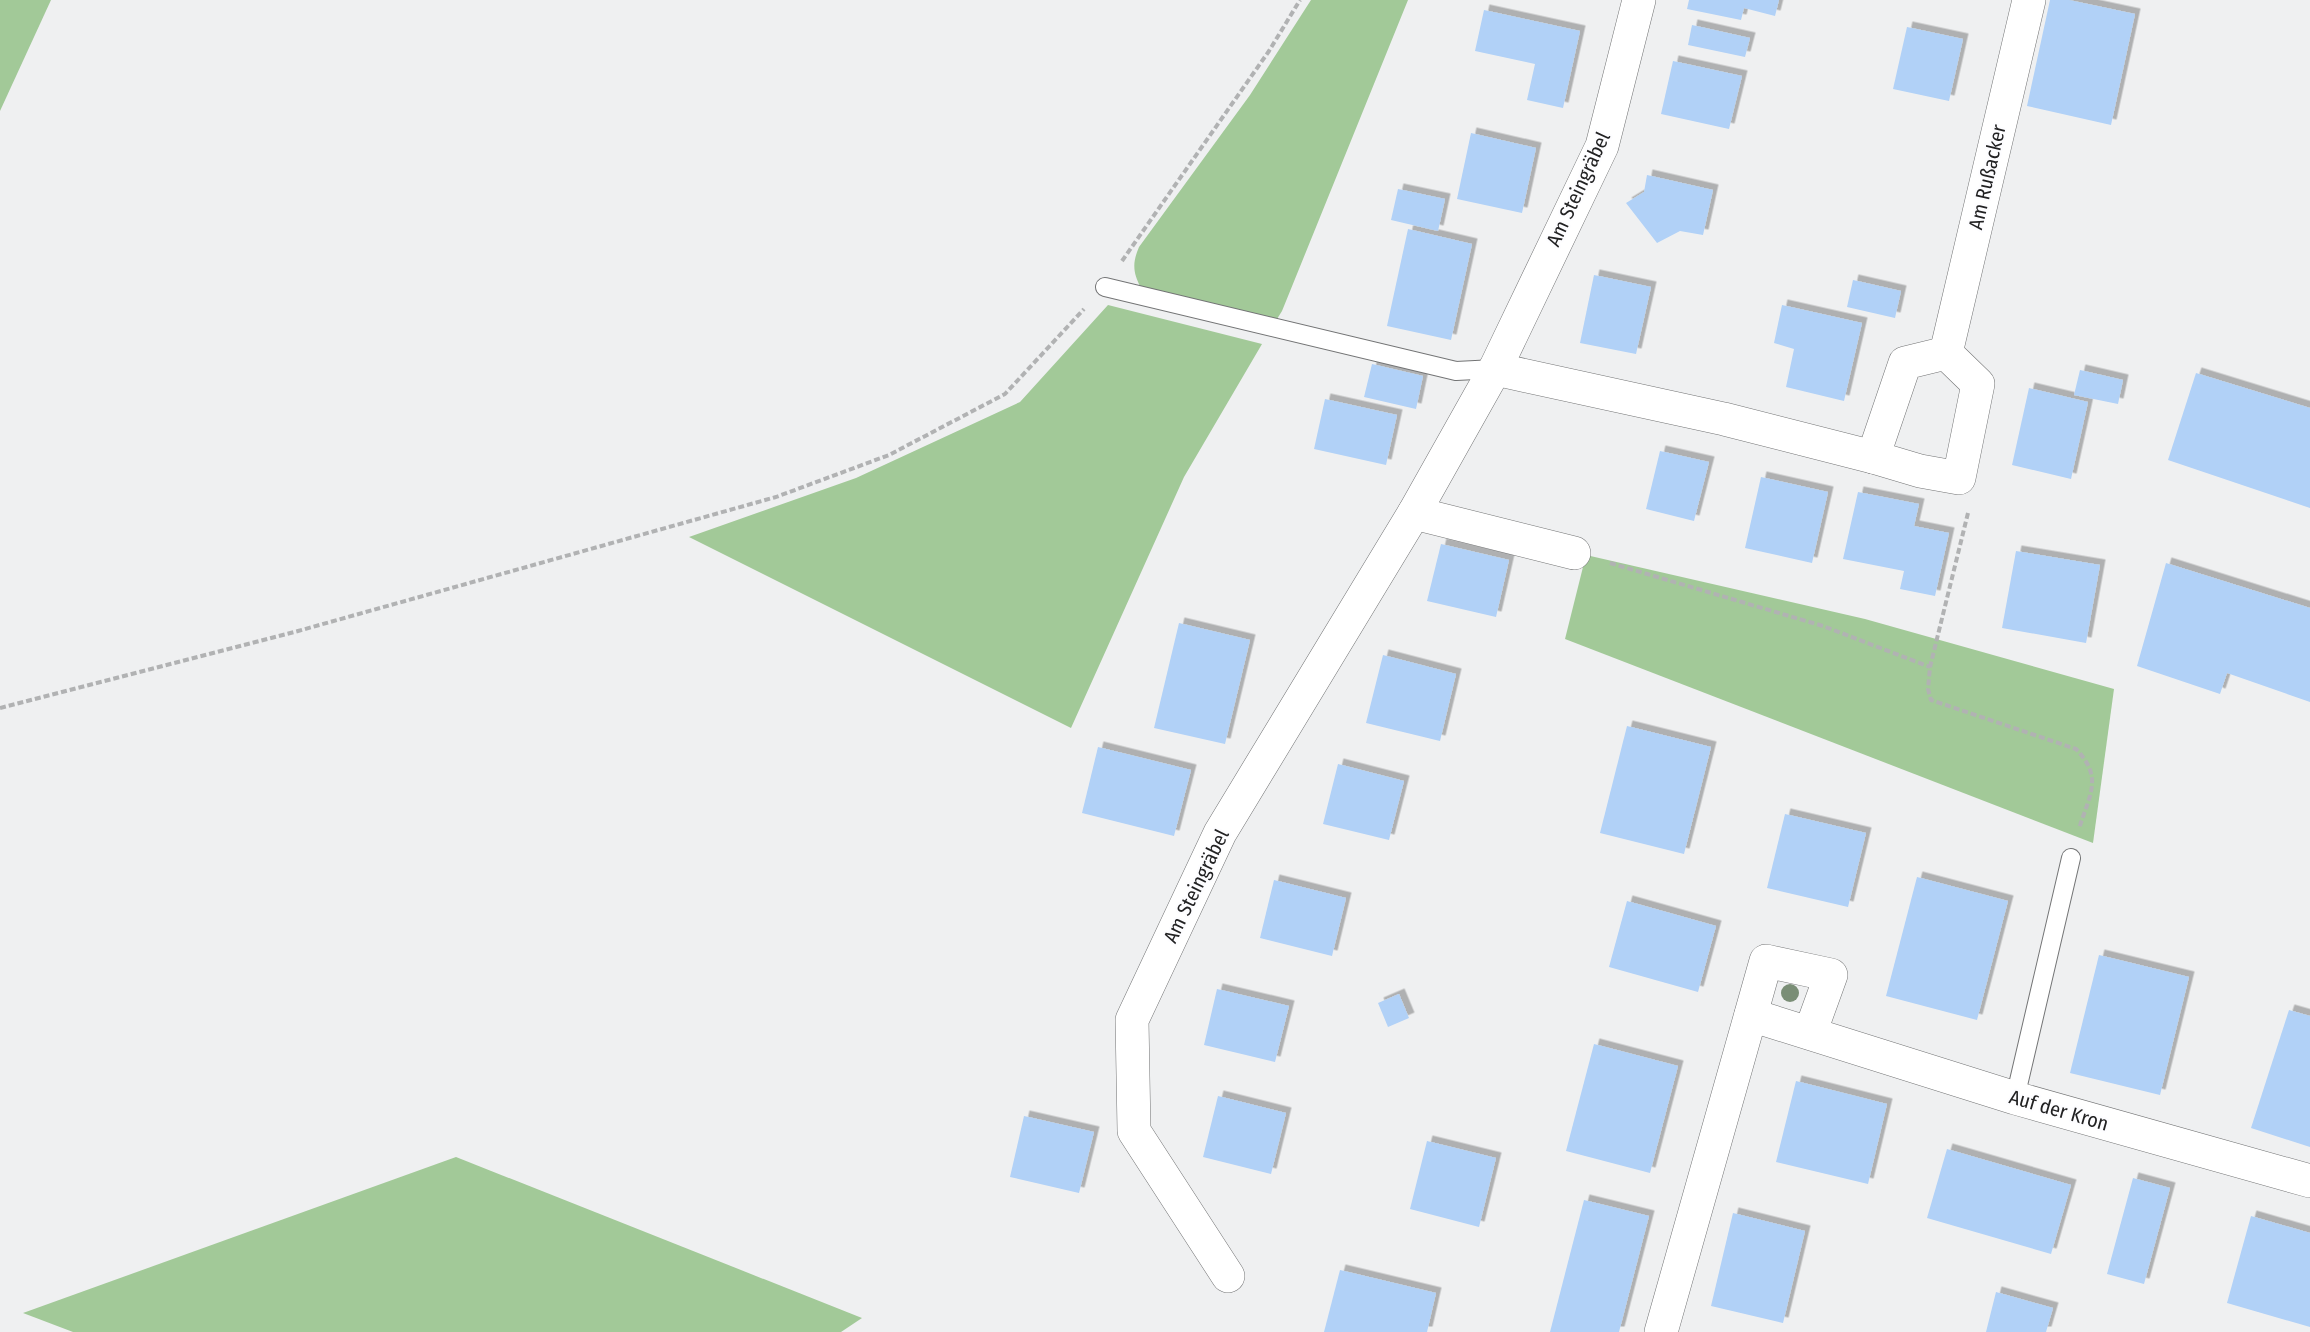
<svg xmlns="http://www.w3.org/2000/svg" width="2310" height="1332" font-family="'Fira Sans Condensed',sans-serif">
<defs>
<filter id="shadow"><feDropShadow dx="5.5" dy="-5.5" stdDeviation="0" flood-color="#0004"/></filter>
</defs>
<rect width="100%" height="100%" fill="#eff0f1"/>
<!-- green -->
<g fill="#a2c998">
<path d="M0 0H51L0 111Z"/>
<path d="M1311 0H1408L1282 311 1277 319 1141 288C1133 273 1132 263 1139 247L1250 95Z"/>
<path d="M1108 305 1262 344 1184 477 1071 728 689 537 856 478 1020 402Z"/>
<path d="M1586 555 1865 619 2114 689 2093 843 1565 639Z"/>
<path d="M456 1157 862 1318 841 1332H73L23 1313Z"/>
</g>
<!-- building -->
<g fill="#b1d1f7" filter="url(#shadow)">
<path d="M1689 0H1779L1775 16 1744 8 1741 20 1687 9Z"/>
<path d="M2050 0H2069L2135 14 2111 125 2027 106Z"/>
<path d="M1484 10 1580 31 1563 108 1527 100 1535 64 1475 51Z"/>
<path d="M1692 25 1750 38 1745 57 1688 45Z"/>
<path d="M1907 27 1963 39 1949 101 1893 89Z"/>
<path d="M1673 61 1742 76 1729 129 1661 114Z"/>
<path d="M1471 133 1536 148 1522 213 1457 199Z"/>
<path d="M1647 175 1713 190 1703 235 1680 231 1657 243 1626 203 1644 192Z"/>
<path d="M1398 189 1445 199 1438 231 1391 220Z"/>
<path d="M1408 229 1472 244 1451 340 1387 326Z"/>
<path d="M1594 275 1651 287 1636 354 1580 343Z"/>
<path d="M1853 280 1901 291 1895 318 1847 307Z"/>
<path d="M1782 305 1862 323 1844 401 1786 387 1794 349 1774 343Z"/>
<path d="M1372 364 1423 376 1416 409 1364 397Z"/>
<path d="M2080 370 2123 380 2118 404 2074 395Z"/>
<path d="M2196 373 2310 408V508L2168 460Z"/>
<path d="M2029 388 2088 402 2071 479 2012 465Z"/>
<path d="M1325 399 1397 415 1386 465 1314 449Z"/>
<path d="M1660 451 1709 462 1694 521 1646 509Z"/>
<path d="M1761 477 1828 492 1812 563 1745 548Z"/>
<path d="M1858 492 1919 504 1914 526 1949 533 1935 596 1900 589 1904 571 1843 559Z"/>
<path d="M1441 544 1509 560 1496 617 1427 601Z"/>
<path d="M2016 551 2100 565 2086 643 2002 628Z"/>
<path d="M2166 563 2310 608V702L2227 673 2220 694 2137 666Z"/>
<path d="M1179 623 1250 640 1225 744 1154 728Z"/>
<path d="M1383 655 1456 674 1440 741 1366 723Z"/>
<path d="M1627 726 1711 747 1684 854 1600 833Z"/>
<path d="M1098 747 1191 770 1174 836 1082 813Z"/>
<path d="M1338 764 1404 781 1389 840 1323 824Z"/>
<path d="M1785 814 1866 833 1848 907 1767 888Z"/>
<path d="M1917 877 2008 901 1977 1020 1886 996Z"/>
<path d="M1274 880 1346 898 1332 956 1260 938Z"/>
<path d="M1627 901 1716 926 1698 992 1609 967Z"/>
<path d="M2099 955 2189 977 2160 1095 2070 1073Z"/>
<path d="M1217 989 1289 1006 1275 1062 1204 1045Z"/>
<path d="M1399 994 1409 1018 1388 1027 1378 1003Z"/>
<path d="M2289 1010 2310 1016V1147L2251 1128Z"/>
<path d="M1594 1044 1678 1066 1650 1173 1566 1151Z"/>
<path d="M1796 1081 1887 1104 1868 1184 1776 1162Z"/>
<path d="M1218 1096 1286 1113 1271 1174 1203 1157Z"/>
<path d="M1024 1116 1094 1132 1079 1193 1010 1177Z"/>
<path d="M1427 1141 1496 1158 1479 1227 1410 1209Z"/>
<path d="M1947 1149 2071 1185 2051 1254 1927 1218Z"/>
<path d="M2133 1178 2170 1188 2144 1284 2107 1274Z"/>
<path d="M1584 1200 1649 1216 1619 1332H1550Z"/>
<path d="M1733 1213 1805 1231 1783 1323 1711 1306Z"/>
<path d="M2251 1216 2310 1233V1327L2227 1303Z"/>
<path d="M1340 1270 1436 1293 1427 1332H1324Z"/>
<path d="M1996 1292 2053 1308 2046 1332H1986Z"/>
</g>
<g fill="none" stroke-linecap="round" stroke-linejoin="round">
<!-- lane casing -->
<g stroke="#737475" stroke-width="20">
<g id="lane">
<path d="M1105 287 1456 371 1495 369"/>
<path d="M2015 1098 2071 858"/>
</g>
</g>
<!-- street casing -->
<g stroke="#737475" stroke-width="34">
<g id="street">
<path d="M1946 353 1978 384 1959 478 1920 471 1873 457 1905 363Z"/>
<path d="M1946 353 2029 0"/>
<path d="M1495 369 1724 419 1873 457"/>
<path d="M1574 553 1414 513 1495 369 1602 146 1639 0"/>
<path d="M1751 1015 2015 1098 2310 1181"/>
<path d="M1228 1276 1134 1131 1132 1020 1220 833 1414 513"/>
<path d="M1661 1332 1766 961 1831 975 1810 1033"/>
</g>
</g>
<!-- path -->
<g stroke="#b1b2b3" stroke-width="4" stroke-dasharray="6 3" stroke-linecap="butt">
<path d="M1122 261 1269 51 1300 0"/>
<path d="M1968 513 1930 667 1928 689 1931 700 2076 749C2104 778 2089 795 2079 829"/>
<path d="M1610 563 1823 626 1930 667"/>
<path d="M0 708 298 631 776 497 889 455 1005 394 1084 309"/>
</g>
<!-- lane -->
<use href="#lane" stroke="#fff" stroke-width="18"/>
<!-- street -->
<use href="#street" stroke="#fff" stroke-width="33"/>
</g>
<!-- trees -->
<circle fill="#7a8e76" cx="1790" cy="993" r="9"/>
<g text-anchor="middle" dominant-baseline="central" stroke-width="4.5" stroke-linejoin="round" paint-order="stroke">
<!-- street labels -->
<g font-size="20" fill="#222223" stroke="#fdfdff">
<text transform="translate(1987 177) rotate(-77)">Am Rußacker</text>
<text transform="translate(1578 189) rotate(-65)">Am Steingräbel</text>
<text transform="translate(1196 886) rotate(-64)">Am Steingräbel</text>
<text transform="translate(2059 1110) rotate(16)">Auf der Kron</text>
</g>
</g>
</svg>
